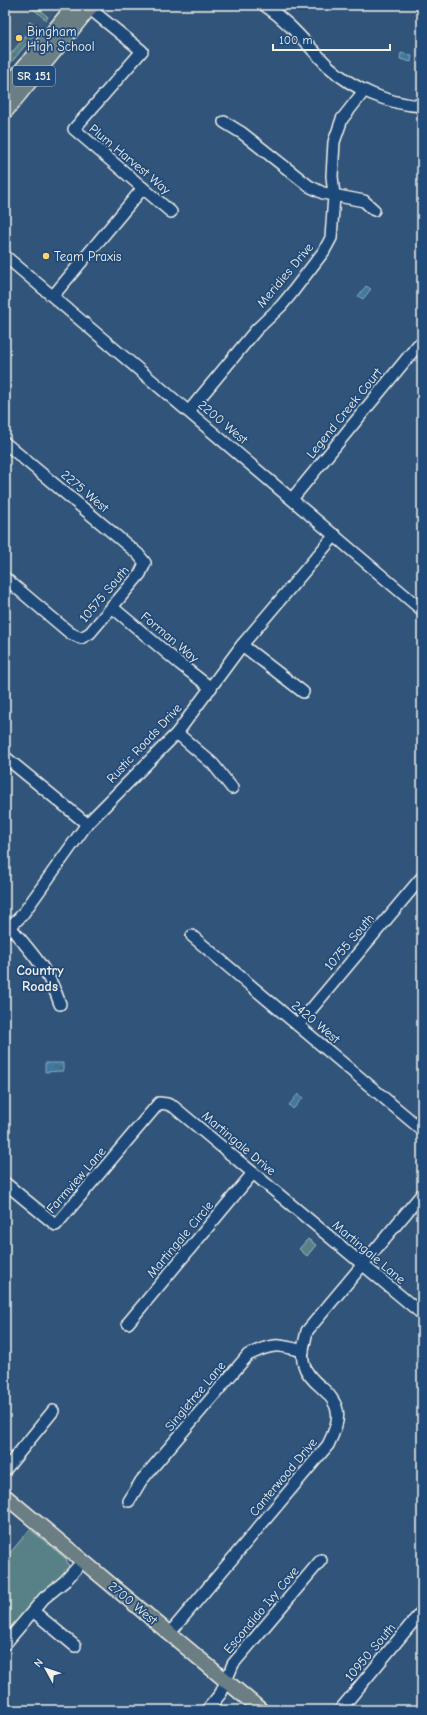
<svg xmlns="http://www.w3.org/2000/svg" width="427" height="1715" font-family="'Comic Neue',sans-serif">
<defs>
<pattern id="grass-tufts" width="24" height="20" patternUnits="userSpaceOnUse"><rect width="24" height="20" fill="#588187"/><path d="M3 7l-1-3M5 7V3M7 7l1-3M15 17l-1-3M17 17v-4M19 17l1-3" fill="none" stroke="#51676a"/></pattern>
<pattern id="water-ripples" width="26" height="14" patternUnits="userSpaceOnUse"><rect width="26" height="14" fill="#41789e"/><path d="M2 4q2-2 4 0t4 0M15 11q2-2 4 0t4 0" fill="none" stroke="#456276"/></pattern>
</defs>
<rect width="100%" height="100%" fill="#30547a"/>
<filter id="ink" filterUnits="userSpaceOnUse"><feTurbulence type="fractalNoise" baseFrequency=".025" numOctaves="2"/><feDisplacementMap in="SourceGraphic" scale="8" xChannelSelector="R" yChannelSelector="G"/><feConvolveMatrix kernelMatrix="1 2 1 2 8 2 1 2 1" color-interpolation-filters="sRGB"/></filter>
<g filter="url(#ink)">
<!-- built -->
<path fill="#3c5c7a" d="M5 5H61L5 71Z"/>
<!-- grass -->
<g fill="url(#grass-tufts)" stroke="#a6b9b8">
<path d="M29 5H34L48 17 46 20Z"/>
<path d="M29 22 34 24 38 30 5 70V61L33 27Z"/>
</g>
<!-- green -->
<g fill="#588187" stroke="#a6b9b8">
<path d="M308 1239 316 1245 307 1256 299 1249Z"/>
<path d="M30 1529 66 1559 69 1567 61 1578 37 1598 5 1635V1559Z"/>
</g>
<!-- water -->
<g fill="url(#water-ripples)" stroke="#89a8bc">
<path d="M401 53 412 56 411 62 400 59Z"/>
<path d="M366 286 371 289 363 299 358 296Z"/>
<path d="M63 1063V1071L45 1072V1063Z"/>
<path d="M298 1094 303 1098 293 1109 289 1105Z"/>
</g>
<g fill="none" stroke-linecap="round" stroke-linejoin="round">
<!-- minor casing -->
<g stroke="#f4f1e8" stroke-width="14">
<g id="minor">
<path d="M264 5C291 23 306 44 328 66 353 89 388 104 422 106"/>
<path d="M89 8 142 51 74 129 171 212"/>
<path d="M224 122 242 133 309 186 323 193 364 201 374 210"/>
<path d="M5 256 422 610"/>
<path d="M53 296 143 188"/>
<path d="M189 411 256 330 281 306 291 294 324 251 331 238 334 196 332 176 334 142 342 119 364 91"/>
<path d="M5 443 138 554 145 563 140 574 90 633 81 638 70 633 5 578"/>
<path d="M292 499 418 345"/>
<path d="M112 607 180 664 211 688"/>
<path d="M242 645 303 692"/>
<path d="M177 733 213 764 232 788"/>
<path d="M5 757 87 824"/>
<path d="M11 928C33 954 49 971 60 1004"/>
<path d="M5 932 22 915 87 824 177 733 242 645 335 535"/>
<path d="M192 936 422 1130"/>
<path d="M298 1025 422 877"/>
<path d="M5 1183 56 1225 159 1103 167 1104 174 1107 422 1314"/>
<path d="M128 1323 253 1173"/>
<path d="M5 1470 53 1411"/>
<path d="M129 1501 141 1481 248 1355C273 1343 276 1344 303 1351"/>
<path d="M33 1611 75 1646"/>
<path d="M169 1634 328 1445C340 1421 344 1407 321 1387 315 1382 306 1373 304 1365 300 1354 305 1342 307 1331L422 1194"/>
<path d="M5 1644 44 1598 65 1581 83 1561"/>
<path d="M207 1710 221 1693 233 1664 321 1560"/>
<path d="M340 1710 422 1611"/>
</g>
</g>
<!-- major casing -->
<g stroke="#f4f1e8" stroke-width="17">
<g id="major">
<path d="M5 90 75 5"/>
<path d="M5 112 92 5"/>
<path d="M5 1496 261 1710"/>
</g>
</g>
<!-- minor -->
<use href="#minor" stroke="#1f4a7a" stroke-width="11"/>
<!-- major -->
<use href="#major" stroke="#6b7e84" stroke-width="14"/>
</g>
</g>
<!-- markers -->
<g fill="#ffd166" stroke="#1f4a7a" stroke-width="1.5">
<circle cx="19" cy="38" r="4"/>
<circle cx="46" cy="256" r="4"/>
</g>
<g text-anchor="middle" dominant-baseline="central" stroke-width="3.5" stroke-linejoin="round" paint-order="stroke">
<!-- shield labels -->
<rect fill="#1f4a7a" stroke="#b4bfc7" stroke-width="1" x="13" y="66" width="42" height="20" rx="3"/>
<g font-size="12" font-weight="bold" fill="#f4f1e8">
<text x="34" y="76">SR 151</text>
</g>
<!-- poi labels -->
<g font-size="13" fill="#f4f1e8" stroke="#1f4a7a" text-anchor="start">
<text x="27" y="31">Bingham<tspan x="27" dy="15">High School</tspan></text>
<text x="54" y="256">Team Praxis</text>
</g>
<!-- street labels -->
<g font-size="13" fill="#f4f1e8" stroke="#1f4a7a">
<text transform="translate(130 159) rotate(40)">Plum Harvest Way</text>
<text transform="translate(285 275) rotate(-50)">Meridies Drive</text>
<text transform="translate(344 413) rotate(-51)">Legend Creek Court</text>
<text transform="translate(223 422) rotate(40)">2200 West</text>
<text transform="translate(85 491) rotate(40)">2275 West</text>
<text transform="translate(104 594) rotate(-50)">10575 South</text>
<text transform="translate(170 637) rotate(40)">Forman Way</text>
<text transform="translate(144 743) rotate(-47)">Rustic Roads Drive</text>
<text transform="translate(349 942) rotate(-50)">10755 South</text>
<text transform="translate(316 1022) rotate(40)">2420 West</text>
<text transform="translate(239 1143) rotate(40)">Martingale Drive</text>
<text transform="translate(76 1180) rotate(-49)">Farmview Lane</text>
<text transform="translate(180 1239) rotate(-50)">Martingale Circle</text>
<text transform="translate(369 1252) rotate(40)">Martingale Lane</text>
<text transform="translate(195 1396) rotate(-50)">Singletree Lane</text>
<text transform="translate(283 1477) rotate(-50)">Canterwood Drive</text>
<text transform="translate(133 1603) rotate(40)">2700 West</text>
<text transform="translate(261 1610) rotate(-50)">Escondido Ivy Cove</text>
<text transform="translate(370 1652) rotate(-50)">10950 South</text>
</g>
<!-- neighbourhood labels -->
<g font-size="14" font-weight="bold" fill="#f4f1e8" stroke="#1f4a7a">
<text x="40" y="970">Country<tspan x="40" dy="16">Roads</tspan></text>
</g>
</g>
<!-- margin -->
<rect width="427" height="1715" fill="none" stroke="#1f4a7a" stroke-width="20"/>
<rect x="10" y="10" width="407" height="1695" fill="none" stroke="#f4f1e8" stroke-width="1.5" filter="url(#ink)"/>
<!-- north arrow -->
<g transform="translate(46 1669) rotate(310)" stroke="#1f4a7a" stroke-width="3" paint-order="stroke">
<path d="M0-3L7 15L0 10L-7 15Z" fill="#f4f1e8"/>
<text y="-6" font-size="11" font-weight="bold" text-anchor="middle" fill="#f4f1e8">N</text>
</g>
<!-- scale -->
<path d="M273 44v6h117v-6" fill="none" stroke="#f4f1e8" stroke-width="2"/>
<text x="279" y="44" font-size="12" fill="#f4f1e8" stroke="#1f4a7a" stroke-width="3" paint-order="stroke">100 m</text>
</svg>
